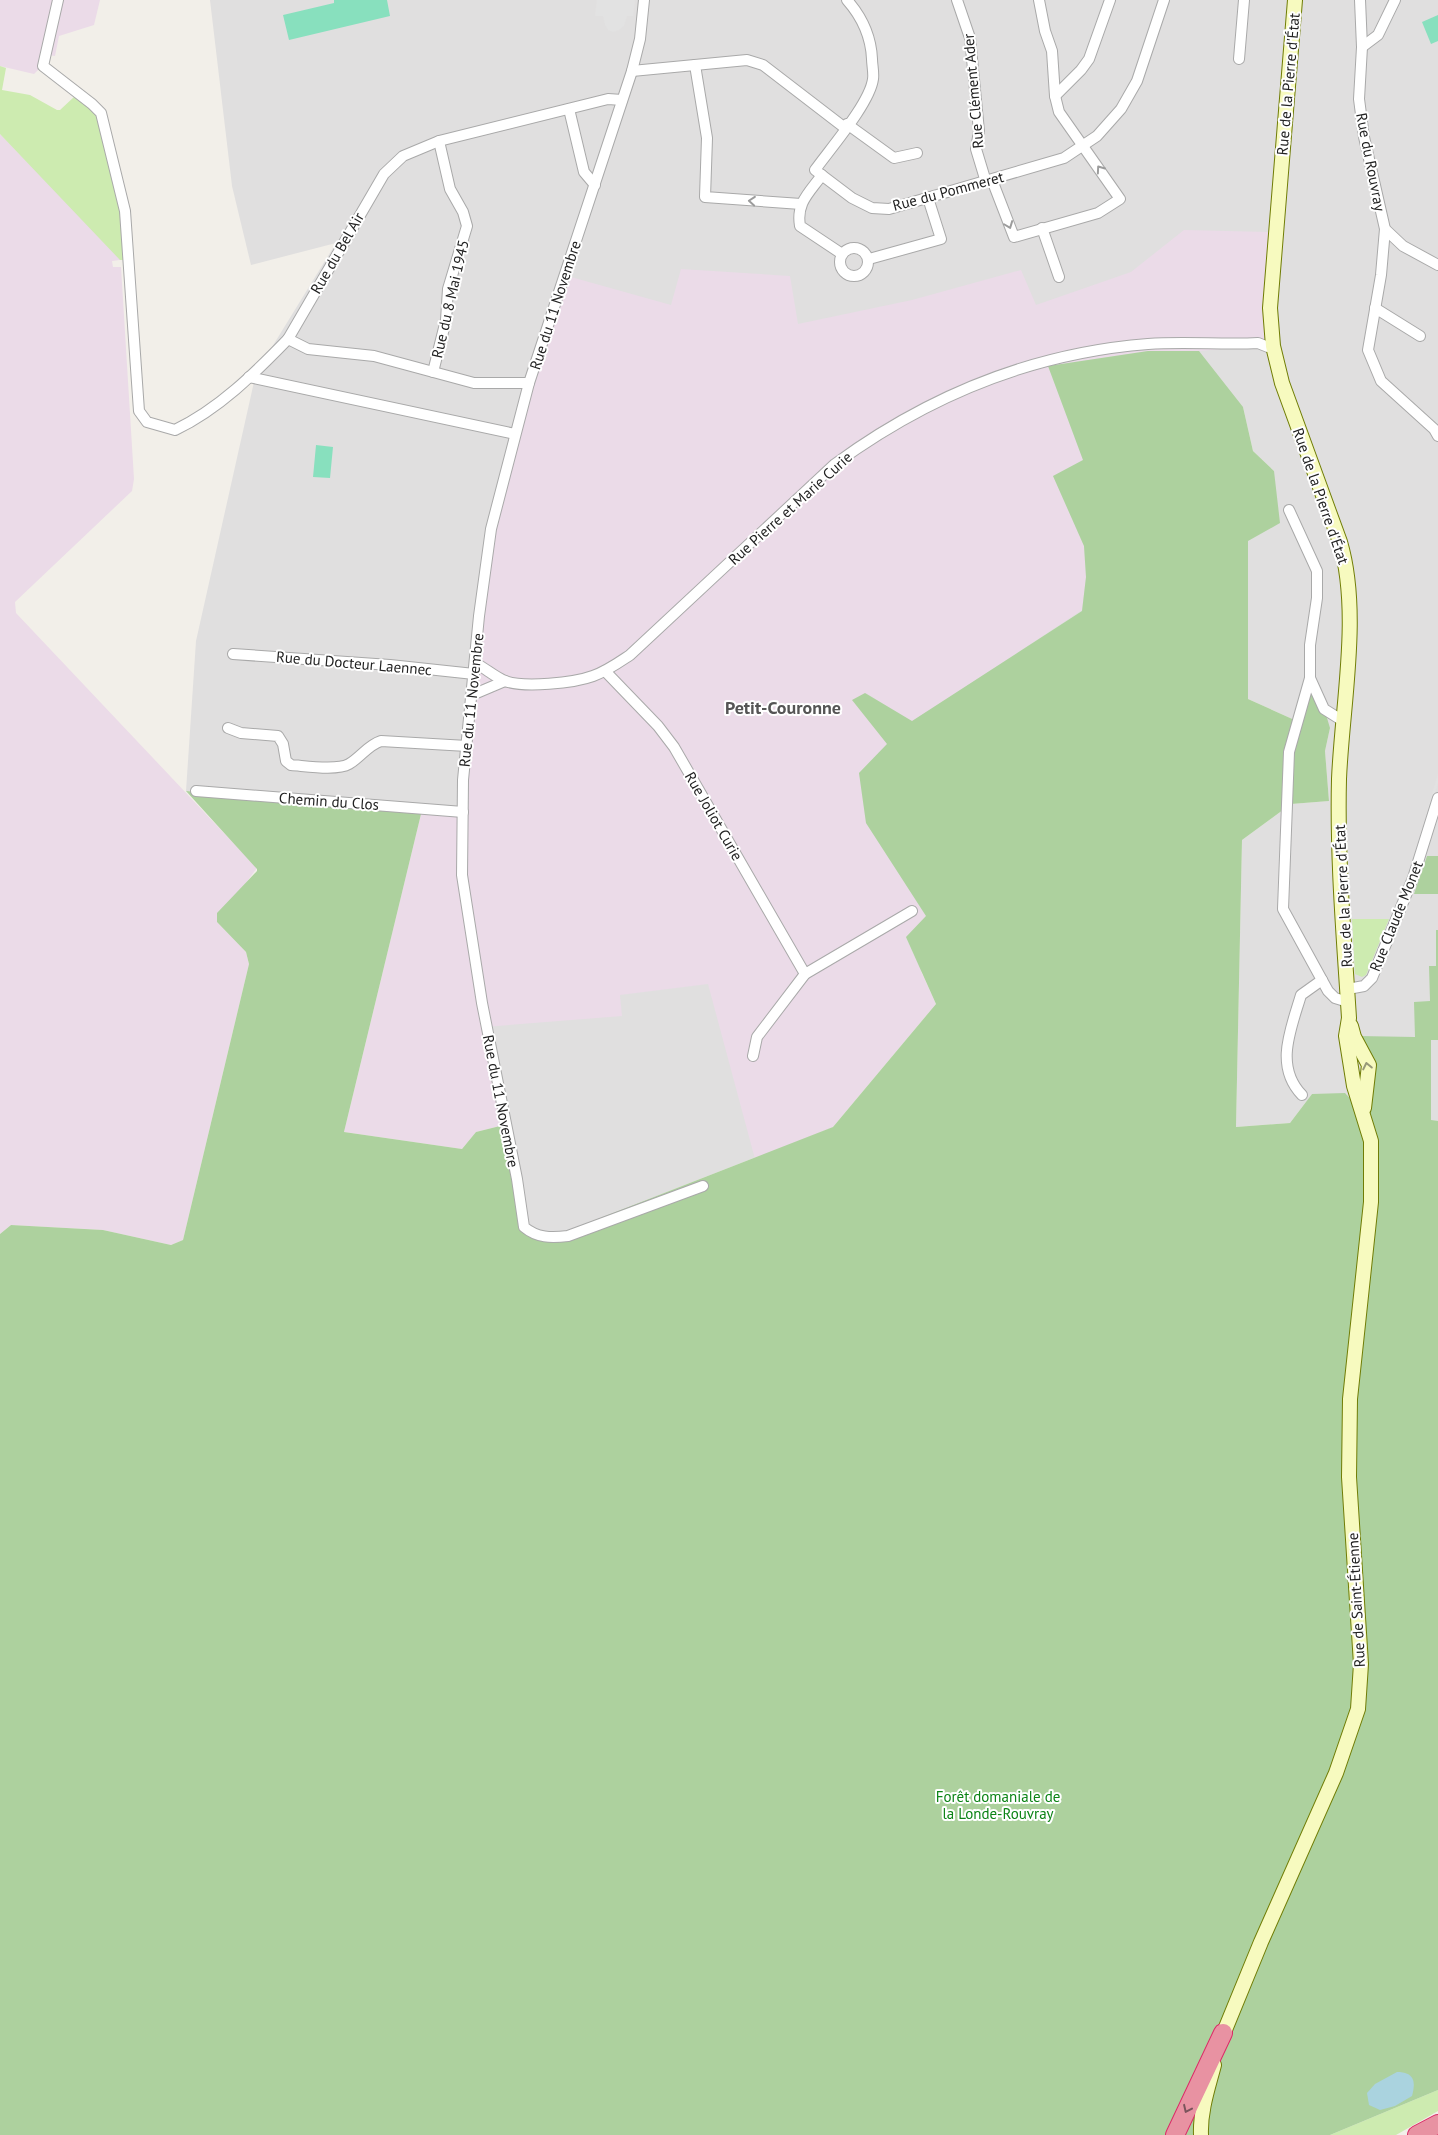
<svg xmlns="http://www.w3.org/2000/svg" width="1438" height="2135" font-family="'PT Sans',sans-serif">
<rect width="100%" height="100%" fill="#f2efe9"/>
<!-- residential -->
<path fill="#e0dfdf" d="M210 0H1438V1121L1372 1122 1312 1094 1290 1123 1236 1127 1242 840 1291 804 1329 801 1325 751 1330 728 1299 722 1248 699V541L1274 471 1253 451 1243 407 833 1127 554 1236 520 1224 422 810 186 791 196 641 256 373 336 243 251 265 232 186Z"/>
<!-- industrial -->
<g fill="#ebdbe8">
<path d="M0 0H100L94 25 59 36 55 56 41 54 39 69 34 74 0 66Z"/>
<path d="M0 134 120 258V260L112 261 113 267H121L134 479 132 491 15 602 16 613 257 868 217 922 246 952 249 964 183 1240 171 1245 103 1230 11 1225 0 1234Z"/>
<path d="M1184 230 1269 232 1264 345 1199 351H1148L1048 366 1083 460 1053 476 1084 546 1086 577 1082 610 912 722 866 693 887 744 859 773 866 823 926 916 906 938 936 1004 833 1127 755 1159 708 984 620 995 622 1016 484 1027 504 1125 476 1132 462 1149 344 1132 422 810 468 816 469 775 483 618 494 528 532 386 571 277 671 305 681 269 790 276 798 324 912 300 1021 270 1036 305 1131 272Z"/>
</g>
<!-- grass -->
<g fill="#cdebb0">
<path d="M0 66 6 68 2 90 30 95 57 110H60L74 97 94 110 97 117 122 219 124 260H120L0 134Z"/>
<path d="M1352 919H1389L1366 975 1362 977 1355 974Z"/>
<path d="M1438 2090V2111L1396 2135H1330Z"/>
</g>
<!-- forest -->
<g fill="#add19e">
<path d="M1148 351H1199L1243 407 1253 451 1274 471 1280 523 1248 541V699L1299 722 1310 694 1321 698 1330 728 1325 751 1329 801 1291 804 1242 840 1236 1127 1290 1123 1312 1094 1345 1093 1371 1121 1358 1036 1415 1037 1414 1002 1430 1001 1429 966H1436V930H1438V1040H1431V1120L1438 1121V2090L1330 2135H0V1234L11 1225 103 1230 171 1245 183 1240 249 964 246 952 217 922V913L257 871V869L186 791 422 810 344 1132 462 1149 476 1132 504 1125 521 1224 554 1236 833 1127 936 1004 906 937 926 916 866 823 859 773 887 744 852 700 865 693 912 721 1082 611 1086 577 1084 546 1053 476 1083 460 1048 366Z"/>
<path d="M1427 856H1438V894H1414Z"/>
</g>
<!-- pitch -->
<g fill="#88e0be">
<path d="M334 0H387L390 16 289 40 283 15 334 3Z"/>
<path d="M1438 15V41L1431 44 1422 22Z"/>
<path d="M316 445 333 447 330 478 313 477Z"/>
</g>
<!-- parking -->
<g fill="#e2e2e2">
<path d="M597 0H635L633 16H627L624 26 619 30 613 32 608 30 605 25 603 16H595Z"/>
<path d="M1438 774V783L1410 877 1408 876Z"/>
</g>
<!-- water -->
<path fill="#aad3df" d="M1397 2072C1414 2072 1416 2081 1412 2096L1395 2106 1380 2110 1369 2105 1367 2093 1375 2084Z"/>
<g fill="none" stroke-linecap="round" stroke-linejoin="round">
<!-- street casing -->
<g stroke="#a9a9a9" stroke-width="12">
<g id="street">
<path d="M58 0 43 66 92 104 101 113 125 211 139 411 147 422 175 430C219 409 255 373 288 339"/>
<path d="M644 0 640 39 632 71 529 383 491 529 479 616 463 780 462 875 482 1003 517 1179 524 1227C537 1238 551 1238 568 1236L703 1186"/>
<path d="M847 0C862 17 871 36 872 59 872 65 874 73 873 79 870 103 830 149 815 170L852 198 872 208 889 209 1064 158 1097 136 1121 109 1137 81 1164 0"/>
<path d="M957 0 970 38 979 131 976 149 986 182"/>
<path d="M1360 0 1362 47 1359 99 1364 137 1385 229 1403 246 1438 265"/>
<path d="M1362 47 1378 35 1395 0"/>
<path d="M1239 59 1244 0"/>
<path d="M695 65 707 138 705 197 801 204"/>
<path d="M632 71 747 60 763 65 845 128"/>
<path d="M1055 96 1081 70 1089 59 1110 0"/>
<path d="M569 109 584 172 595 185"/>
<path d="M847 124 894 158 917 153"/>
<path d="M822 175C809 193 796 203 800 226L842 254"/>
<path d="M992 180 1014 237 1098 213 1120 199 1059 112 1055 96 1052 51 1045 31 1039 0"/>
<path d="M1042 228 1059 277"/>
<path d="M1385 229 1381 275 1368 350 1381 381 1434 429 1438 436"/>
<circle cx="854" cy="262" r="14"/>
<path d="M869 259 941 239 928 198"/>
<path d="M1375 308 1420 336"/>
<path d="M433 372 446 320 448 289 467 226 463 212 450 189 439 141"/>
<path d="M249 377 515 434"/>
<path d="M529 383H474L374 356 308 349 288 339 384 174 403 156 439 141 608 99 622 100"/>
<path d="M1289 510 1317 571V598L1310 645V678L1324 709 1343 721"/>
<path d="M233 654 390 665 474 674"/>
<path d="M475 663C485 668 495 677 505 681 524 688 574 683 593 676 607 671 618 663 630 655L835 464C928 396 1032 353 1148 344 1185 341 1222 345 1258 343L1268 347 1273 346"/>
<path d="M605 671 658 726 674 747 805 974"/>
<path d="M1310 678 1289 752 1283 909 1328 991 1335 998 1348 1002"/>
<path d="M472 695 505 681"/>
<path d="M228 728 241 733 278 736 283 744 286 761 291 765C306 766 337 771 349 764 361 757 368 745 381 741L467 746"/>
<path d="M196 791 463 812"/>
<path d="M1348 989 1364 986 1372 978 1413 878 1438 798"/>
<path d="M753 1056 757 1037 805 974 912 911"/>
<path d="M1302 1095C1274 1066 1291 1029 1301 995L1322 980"/>
</g>
</g>
<!-- secondary casing -->
<g stroke="#707d05" stroke-width="16">
<g id="secondary">
<path d="M1351 1026 1354 1037 1369 1065 1364 1108"/>
<path d="M1220 2042 1261 1942 1336 1773 1358 1709 1361 1664 1349 1477 1350 1399 1371 1202V1141L1354 1086 1346 1036 1349 1018C1344 939 1337 859 1339 779 1342 705 1361 613 1340 542L1282 383 1273 346 1270 308 1295 0"/>
<path d="M1201 2135C1200 2111 1208 2088 1214 2065"/>
</g>
</g>
<!-- highway casing -->
<g stroke="#dc2a67" stroke-width="20">
<g id="highway">
<path d="M1175 2135 1223 2033"/>
<path d="M1417 2135 1438 2124"/>
</g>
</g>
<!-- street -->
<use href="#street" stroke="#fff" stroke-width="10"/>
<!-- secondary -->
<use href="#secondary" stroke="#f7fabf" stroke-width="14"/>
<!-- highway -->
<use href="#highway" stroke="#e892a2" stroke-width="18"/>
</g>
<!-- one-way arrows -->
<defs><path id="oneway-chevron" d="M-2-3.5L2.5 0L-2 3.5" fill="none" stroke-width="1.6" stroke-linecap="round" stroke-linejoin="round" transform="scale(1.25)"/></defs>
<g stroke="#9c9c9c">
<use href="#oneway-chevron" transform="translate(1100 169) rotate(-125)"/>
<use href="#oneway-chevron" transform="translate(752 201) rotate(-175)"/>
<use href="#oneway-chevron" transform="translate(1009 225) rotate(69)"/>
</g>
<use stroke="#979978" href="#oneway-chevron" transform="translate(1367 1066) rotate(-102)"/>
<use stroke="#7b545c" href="#oneway-chevron" transform="translate(1187 2109) rotate(115)"/>
<g text-anchor="middle" dominant-baseline="central" stroke-width="4" stroke-linejoin="round" paint-order="stroke">
<!-- street labels -->
<g font-size="15" fill="#222" stroke="#fff">
<text transform="translate(1288 84) rotate(-85)">Rue de la Pierre d'État</text>
<text transform="translate(973 91) rotate(-95)">Rue Clément Ader</text>
<text transform="translate(1371 162) rotate(79)">Rue du Rouvray</text>
<text transform="translate(948 191) rotate(-15)">Rue du Pommeret</text>
<text transform="translate(337 253) rotate(-60)">Rue du Bel Air</text>
<text transform="translate(450 299) rotate(-77)">Rue du 8 Mai 1945</text>
<text transform="translate(555 305) rotate(-72)">Rue du 11 Novembre</text>
<text transform="translate(1321 496) rotate(71)">Rue de la Pierre d'État</text>
<text transform="translate(790 508) rotate(-42)">Rue Pierre et Marie Curie</text>
<text transform="translate(354 663) rotate(5)">Rue du Docteur Laennec</text>
<text transform="translate(471 700) rotate(-84)">Rue du 11 Novembre</text>
<text transform="translate(329 801) rotate(4)">Chemin du Clos</text>
<text transform="translate(714 816) rotate(60)">Rue Joliot Curie</text>
<text transform="translate(1343 896) rotate(-93)">Rue de la Pierre d'État</text>
<text transform="translate(1396 916) rotate(-68)">Rue Claude Monet</text>
<text transform="translate(501 1101) rotate(79)">Rue du 11 Novembre</text>
<text transform="translate(1356 1600) rotate(-93)">Rue de Saint-Étienne</text>
</g>
<!-- park labels -->
<g font-size="15" fill="#0c8416" stroke="#fff">
<text x="998" y="1796">Forêt domaniale de<tspan x="998" dy="17">la Londe-Rouvray</tspan></text>
</g>
<!-- quarter labels -->
<g font-size="18" font-weight="bold" fill="#555" stroke="#fff">
<text x="783" y="707">Petit-Couronne</text>
</g>
</g>
</svg>
